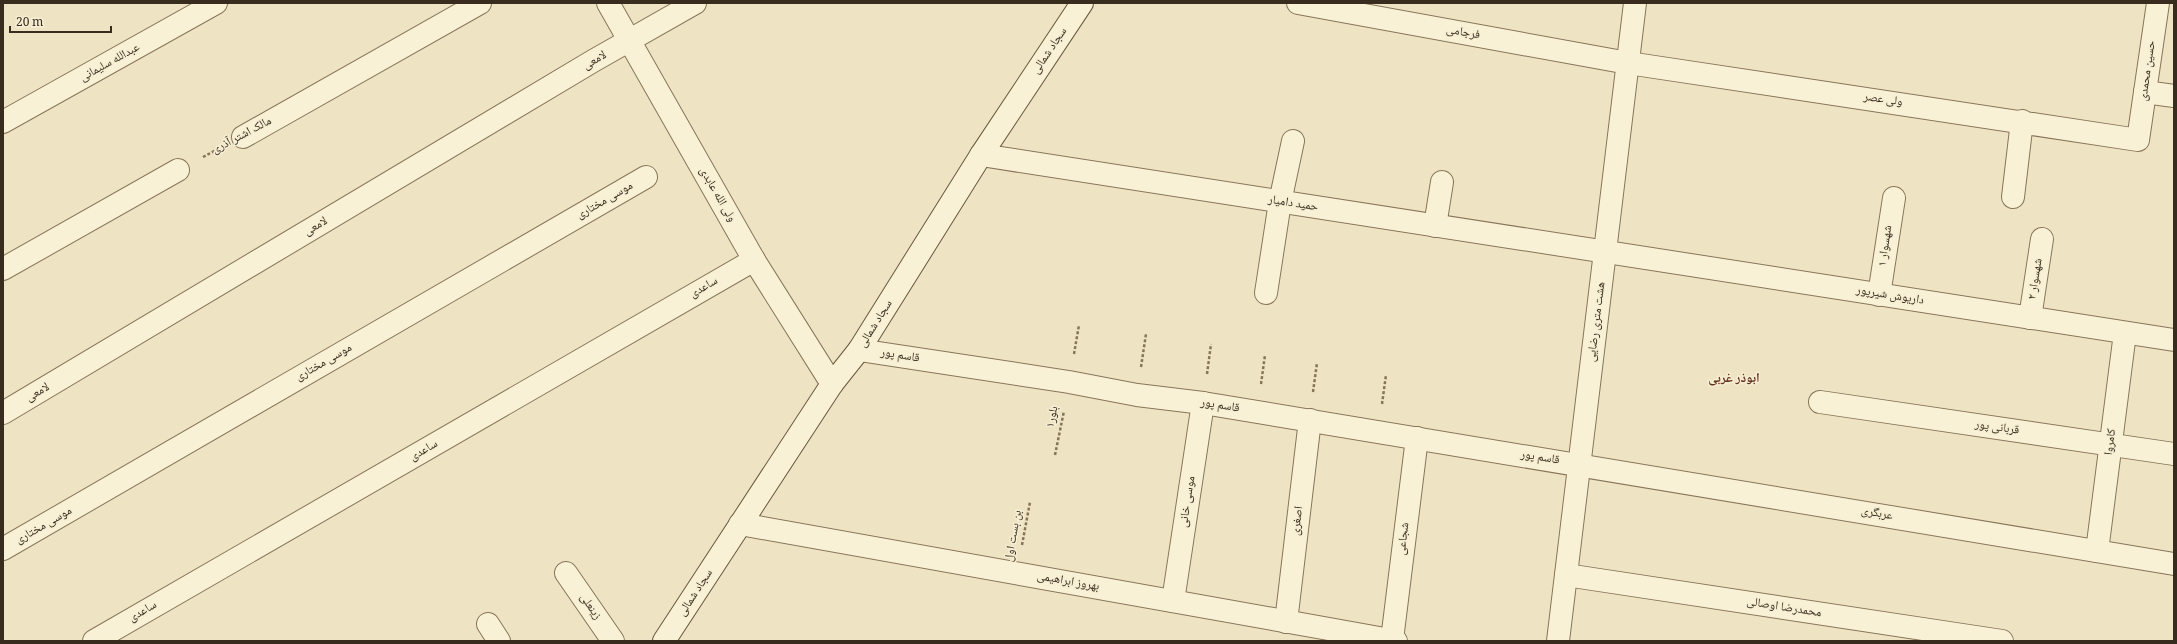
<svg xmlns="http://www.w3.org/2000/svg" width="2177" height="644" font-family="Georgia,'Noto Naskh Arabic',serif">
<rect width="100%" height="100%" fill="#eee4c3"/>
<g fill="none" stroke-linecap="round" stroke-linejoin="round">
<!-- minor casing -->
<g stroke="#887559" stroke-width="24">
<g id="minor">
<path d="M1298 3 1628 63 2138 140 2158 3"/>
<path d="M2145 92 2174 96"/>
<path d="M3 122 216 3"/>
<path d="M243 137 480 3"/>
<path d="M981 155 2174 340"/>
<path d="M2013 197 2022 121"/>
<path d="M1435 226 1442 182"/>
<path d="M3 269 178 170"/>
<path d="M1266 293 1280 202 1293 141"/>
<path d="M1879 295 1894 198"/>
<path d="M2030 318 2042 239"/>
<path d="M859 350 1069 382 1137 395 1203 403 2174 564"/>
<path d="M1820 402 2174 454"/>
<path d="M3 413 593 61 695 3"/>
<path d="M740 524 1396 641"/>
<path d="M3 549 646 177"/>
<path d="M2097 551 2125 333"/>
<path d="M566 573 613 641"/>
<path d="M1566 575 2002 641"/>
<path d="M1173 601 1203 403"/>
<path d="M1286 622 1310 420"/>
<path d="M488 624 499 641"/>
<path d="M1392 640 1417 438"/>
<path d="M94 641 754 260"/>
</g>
</g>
<!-- tertiary casing -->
<g stroke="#887559" stroke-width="24">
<g id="tertiary">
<path d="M608 3 754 260 832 384"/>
<path d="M1558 641 1635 3"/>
</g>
</g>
<!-- secondary casing -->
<g stroke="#6a563d" stroke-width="24">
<path id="secondary" d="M664 641 832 384 859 350 981 155 1082 3"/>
</g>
<!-- path -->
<g stroke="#887559" stroke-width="2.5" stroke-dasharray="3 2" stroke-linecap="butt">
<path d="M203 157 218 149"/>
<path d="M1074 354 1079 325"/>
<path d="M1141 367 1146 334"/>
<path d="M1207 374 1211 344"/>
<path d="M1261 384 1265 355"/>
<path d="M1313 392 1317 363"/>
<path d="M1382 404 1386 375"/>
<path d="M1055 455 1064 411"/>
<path d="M1022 545 1030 502"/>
</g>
<!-- minor -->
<use href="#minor" stroke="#f9f1d6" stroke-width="22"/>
<!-- tertiary -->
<use href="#tertiary" stroke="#f9f1d6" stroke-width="22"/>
<!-- secondary -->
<use href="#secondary" stroke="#f9f1d6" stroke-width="22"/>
</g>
<g text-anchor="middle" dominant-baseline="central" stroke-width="3" stroke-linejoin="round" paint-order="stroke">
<!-- street labels -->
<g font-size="12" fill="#382c1e" stroke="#f6eed2">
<text transform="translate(1463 33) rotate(10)">فرجامی</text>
<text transform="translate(1050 51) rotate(-56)">سجاد شمالی</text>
<text transform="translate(595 61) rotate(-31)">لامعی</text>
<text transform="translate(110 63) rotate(-29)">عبدالله سلیمانی</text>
<text transform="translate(2148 71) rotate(-82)">حسین محمدی</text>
<text transform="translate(1883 100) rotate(8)">ولی عصر</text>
<text transform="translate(242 136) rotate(-28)">مالک اشتر آذری</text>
<text transform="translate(717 195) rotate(60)">ولی الله عابدی</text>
<text transform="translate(605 201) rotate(-30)">موسی مختاری</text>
<text transform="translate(1293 204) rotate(9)">حمید دامیار</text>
<text transform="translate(316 227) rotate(-31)">لامعی</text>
<text transform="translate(1886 246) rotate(-82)">شهسوار ۱</text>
<text transform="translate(2036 279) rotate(-81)">شهسوار ۲</text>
<text transform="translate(704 288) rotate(-30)">ساعدی</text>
<text transform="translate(1890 296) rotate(9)">داریوش شیرپور</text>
<text transform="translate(1597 322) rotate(-83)">هشت متری رضایی</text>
<text transform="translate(876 324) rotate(-58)">سجاد شمالی</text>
<text transform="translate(900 356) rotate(9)">قاسم پور</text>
<text transform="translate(324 363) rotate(-30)">موسی مختاری</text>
<text transform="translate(38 393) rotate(-31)">لامعی</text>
<text transform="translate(1220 406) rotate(9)">قاسم پور</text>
<text transform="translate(1053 417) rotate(-79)">بلور۱</text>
<text transform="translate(1997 428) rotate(8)">قربانی پور</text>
<text transform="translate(2111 442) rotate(-83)">کامروا</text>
<text transform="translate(424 451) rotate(-30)">ساعدی</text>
<text transform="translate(1540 458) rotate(9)">قاسم پور</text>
<text transform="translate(1188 502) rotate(-81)">موسی خانی</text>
<text transform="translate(1877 514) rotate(10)">عربگری</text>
<text transform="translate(1298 521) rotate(-83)">اصغری</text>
<text transform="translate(44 526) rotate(-30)">موسی مختاری</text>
<text transform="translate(1014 536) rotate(-80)">بن بست اول</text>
<text transform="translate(1404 539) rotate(-83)">شجاعی</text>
<text transform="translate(1068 582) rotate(10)">بهروز ابراهیمی</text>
<text transform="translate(696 593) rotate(-57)">سجاد شمالی</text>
<text transform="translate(590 607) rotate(56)">زینعلی</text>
<text transform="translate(1784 608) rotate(9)">محمدرضا اوصالی</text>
<text transform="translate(143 612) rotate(-30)">ساعدی</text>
</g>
<!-- neighbourhood labels -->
<g font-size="13" font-weight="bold" fill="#65311d" stroke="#f6eed2">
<text x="1734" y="379">ابوذر غربی</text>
</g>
</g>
<!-- border -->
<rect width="2177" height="644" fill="none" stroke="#382c1e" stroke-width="8"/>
<!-- scale -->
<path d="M10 26v6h101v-6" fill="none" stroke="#382c1e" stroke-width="2"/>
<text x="16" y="26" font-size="12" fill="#382c1e" stroke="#f6eed2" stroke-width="3" paint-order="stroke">20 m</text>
</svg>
